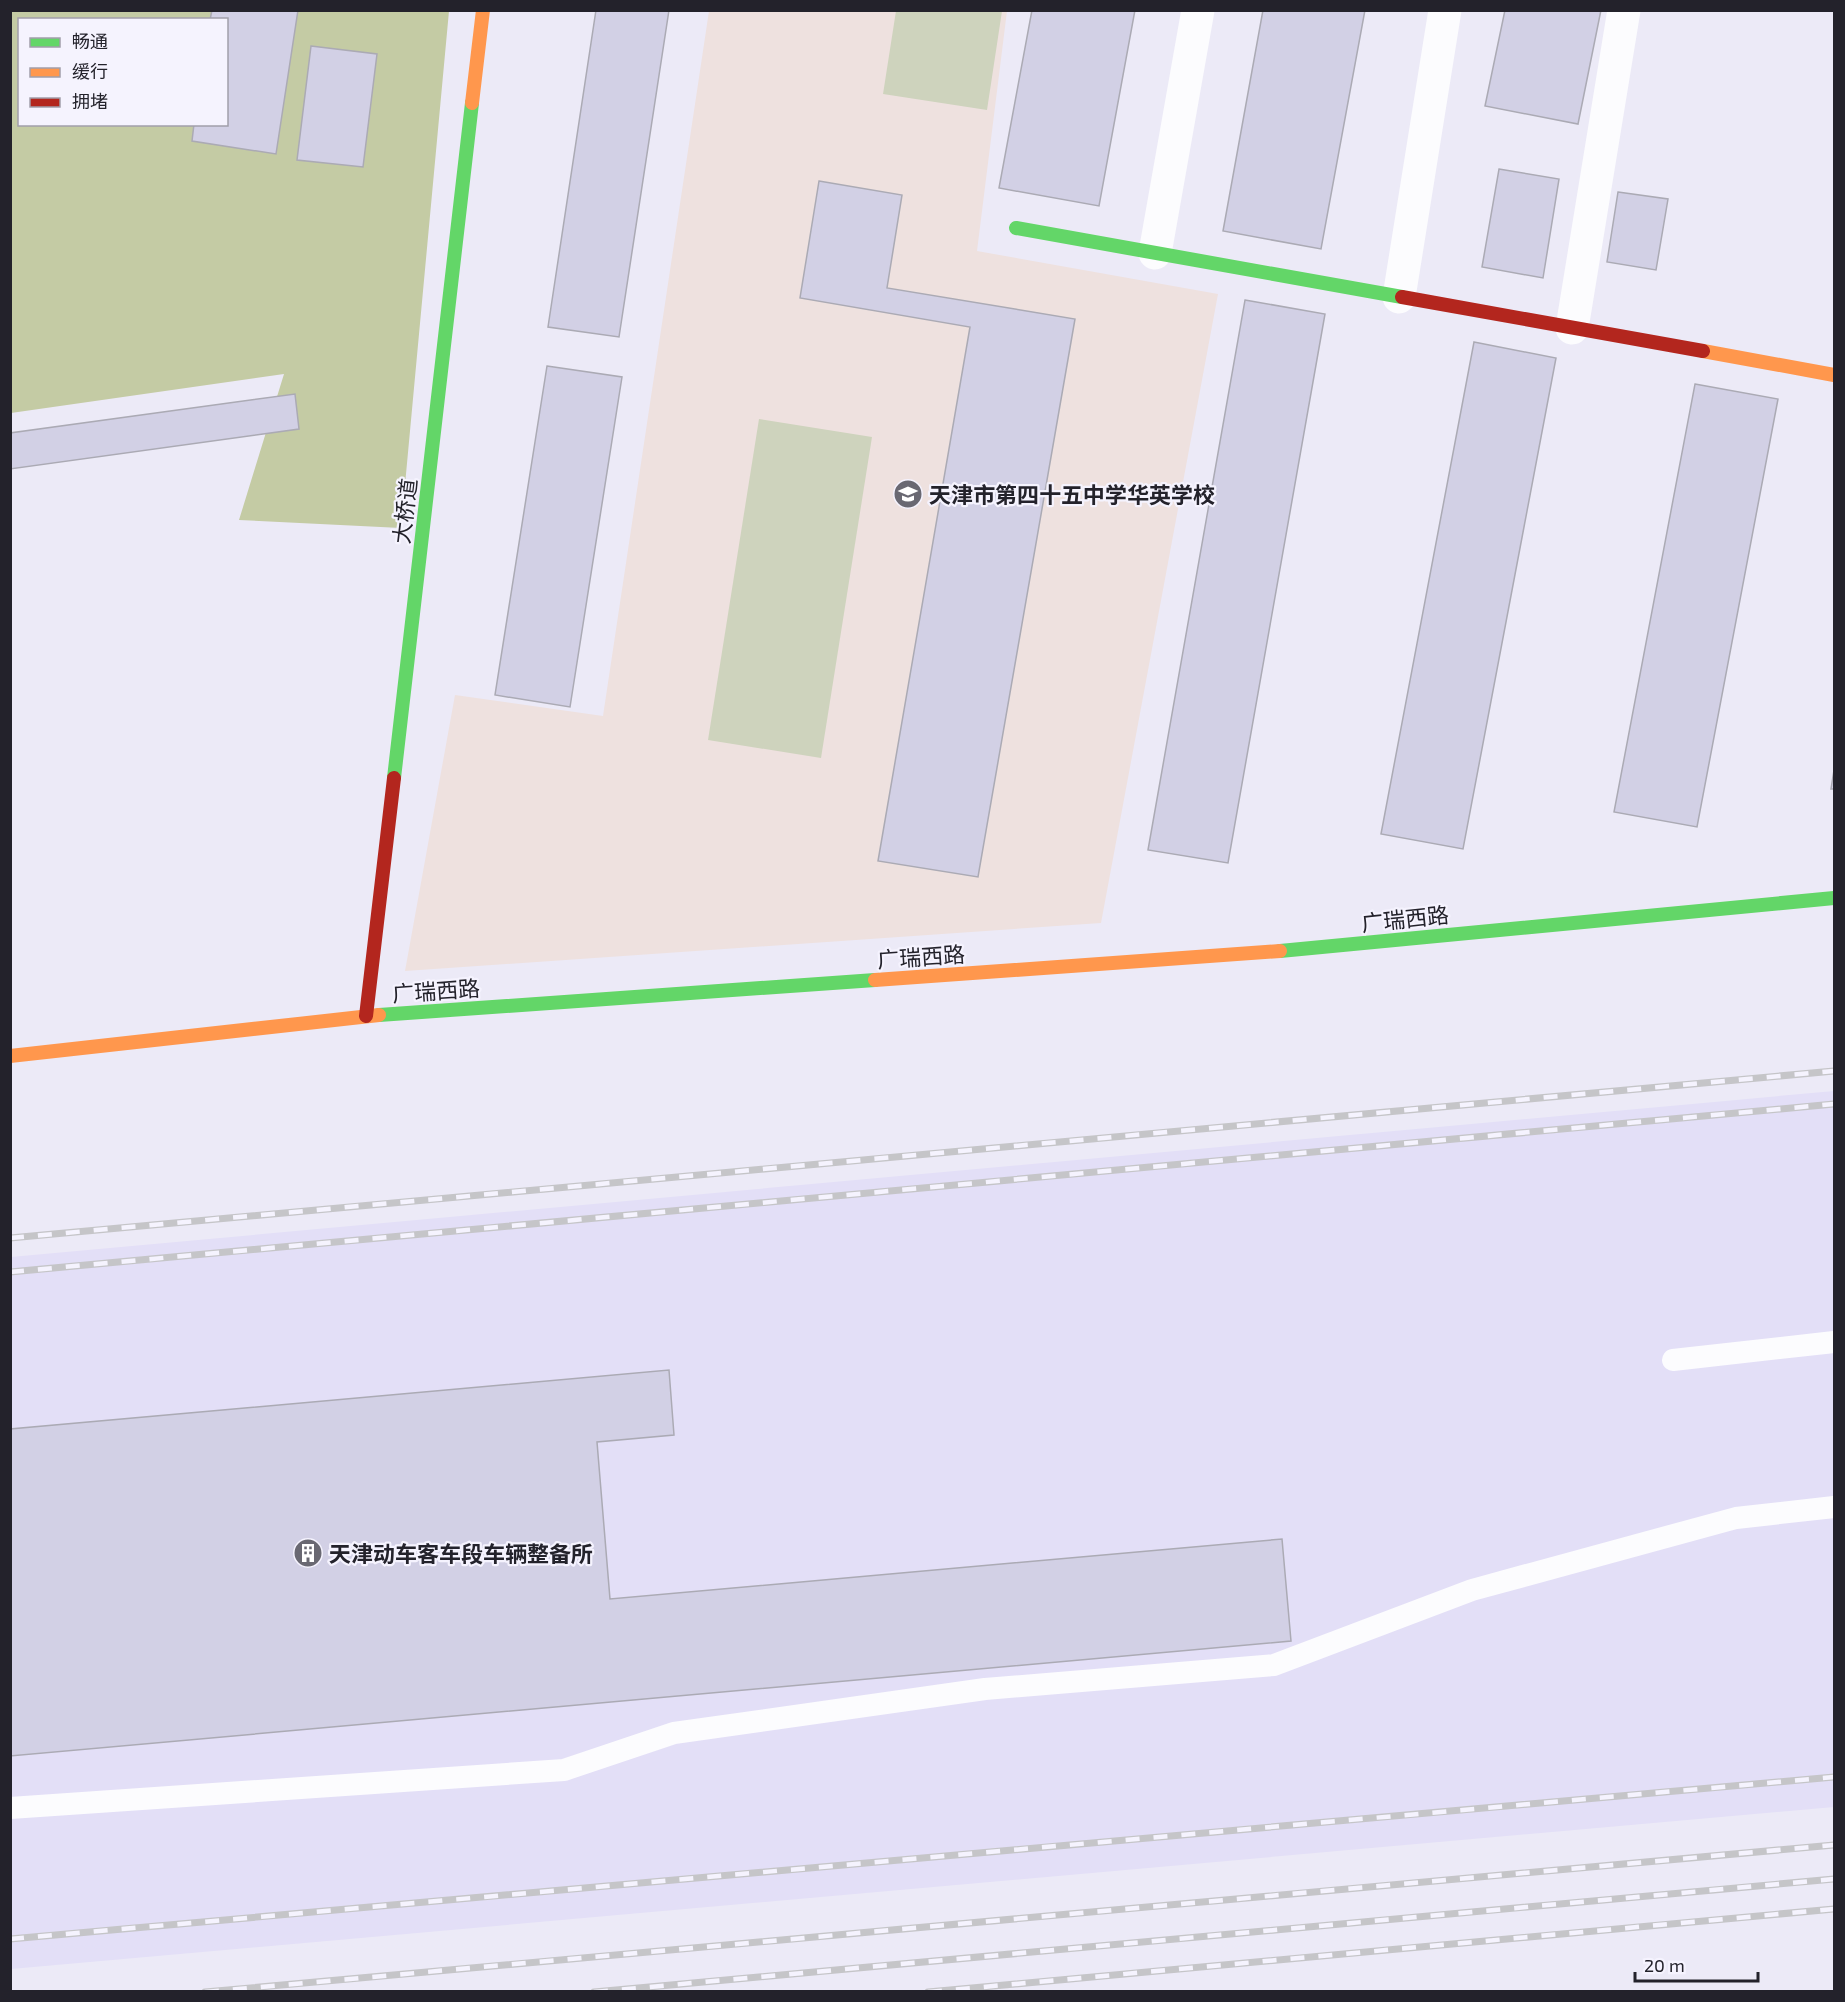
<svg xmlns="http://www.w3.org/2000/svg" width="1845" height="2002" font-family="'Exo 2','Noto Sans SC',sans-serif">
<rect width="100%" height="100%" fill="#eceaf7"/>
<!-- built -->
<path fill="#e3dff7" d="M1834 1091V1807L11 1969V1257Z"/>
<!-- education -->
<path fill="#eee1df" d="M709 11H1007L977 251 1218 294 1101 923 405 971 455 695 603 716Z"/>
<!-- green -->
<g fill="#ced3bd">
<path d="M896 11H1002L987 110 883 94Z"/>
<path d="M759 419 872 437 821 758 708 740Z"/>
</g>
<!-- forest -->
<path fill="#c4cba4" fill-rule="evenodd" d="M10 11H449L401 528 239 520 284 374 11 413ZM20 20H226V124H20Z"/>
<!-- building -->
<g fill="#d2d0e5" stroke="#abaab4" stroke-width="1.5">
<path d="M212 10H298L276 154 192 141 194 124H226V20H210Z"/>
<path d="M596 10H669L619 337 548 327Z"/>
<path d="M1032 10H1135L1099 206 999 188Z"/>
<path d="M1263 10H1365L1321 249 1223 231Z"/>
<path d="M1505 10H1601L1578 124 1485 106Z"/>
<path d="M311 46 377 54 363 167 297 160Z"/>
<path d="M1499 169 1559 179 1543 278 1482 267Z"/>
<path d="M819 181 902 195 887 288 1075 319 978 877 878 861 970 327 800 298Z"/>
<path d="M1618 192 1668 199 1656 270 1607 262Z"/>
<path d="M1245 300 1325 314 1228 863 1148 850Z"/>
<path d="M1474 342 1556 358 1463 849 1381 834Z"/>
<path d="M547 366 622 377 570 707 495 695Z"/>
<path d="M1695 384 1778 399 1697 827 1614 812Z"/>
<path d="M295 394 299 429 10 469V433Z"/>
<path d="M1834 770V789H1831Z"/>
<path d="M669 1370 674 1435 597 1442 610 1599 1282 1539 1291 1641 10 1756V1429Z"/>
</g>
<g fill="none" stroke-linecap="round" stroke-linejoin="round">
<!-- lane -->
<g stroke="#fcfcfe" stroke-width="22">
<path d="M1673 1360 1834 1342"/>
<path d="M10 1808 564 1770 674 1733 985 1689 1274 1665 1472 1590 1736 1518 1834 1507"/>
</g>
<!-- street -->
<g stroke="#fcfcfe" stroke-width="33">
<path d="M1155 253 1198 10"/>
<path d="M1399 297 1445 10"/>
<path d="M1572 328 1624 10"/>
</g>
<!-- fast -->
<g stroke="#63d668" stroke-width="14">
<path d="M1016 228 1402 297"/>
<path d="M394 778 472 103"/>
<path d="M1280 951 1834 898"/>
<path d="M379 1015 875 980"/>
</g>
<!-- slow -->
<g stroke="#ff974d" stroke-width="14">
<path d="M472 103 483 10"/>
<path d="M1703 351 1834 375"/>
<path d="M875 980 1280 951"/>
<path d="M10 1056 379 1015"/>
</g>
<!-- jam -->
<g stroke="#b3261e" stroke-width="14">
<path d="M1402 297 1703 351"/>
<path d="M366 1016 394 778"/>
</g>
<!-- rail casing -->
<g stroke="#c5c5c8" stroke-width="7">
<g id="rail">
<path d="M10 1238 1834 1071"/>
<path d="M10 1272 1834 1104"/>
<path d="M10 1939 1834 1777"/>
<path d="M205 1992 1834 1845"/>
<path d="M594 1992 1834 1879"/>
<path d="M928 1992 1834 1909"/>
</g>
</g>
<!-- rail -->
<use href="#rail" stroke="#f5f3fe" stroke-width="4.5" stroke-dasharray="14" stroke-linecap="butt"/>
</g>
<!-- icons -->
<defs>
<g id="school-disc" transform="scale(1.5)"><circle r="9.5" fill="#696872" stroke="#f5f3fe"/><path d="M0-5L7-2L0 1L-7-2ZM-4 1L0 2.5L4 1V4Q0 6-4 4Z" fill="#fff"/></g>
<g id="building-disc" transform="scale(1.5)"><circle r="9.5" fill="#696872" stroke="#f5f3fe"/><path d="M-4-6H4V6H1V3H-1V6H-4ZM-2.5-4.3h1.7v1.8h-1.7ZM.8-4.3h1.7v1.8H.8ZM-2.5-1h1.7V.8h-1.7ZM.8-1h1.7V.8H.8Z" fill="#fff"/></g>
</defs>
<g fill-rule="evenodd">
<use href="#school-disc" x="908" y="494"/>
<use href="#building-disc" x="308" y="1553"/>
</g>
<g text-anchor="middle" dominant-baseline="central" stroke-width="4.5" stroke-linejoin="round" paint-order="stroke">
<!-- poi labels -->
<g font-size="22" font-weight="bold" fill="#23222b" stroke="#f5f3fe" text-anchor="start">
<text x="929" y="494">天津市第四十五中学华英学校</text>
<text x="329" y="1553">天津动车客车段车辆整备所</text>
</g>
<!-- street labels -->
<g font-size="22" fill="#23222b" stroke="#f5f3fe">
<text transform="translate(404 511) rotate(-83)">大桥道</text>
<text transform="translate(1405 918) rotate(-6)">广瑞西路</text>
<text transform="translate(921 956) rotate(-4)">广瑞西路</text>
<text transform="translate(436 990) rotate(-4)">广瑞西路</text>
</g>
</g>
<!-- border -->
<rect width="1845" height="2002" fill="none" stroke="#23222b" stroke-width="24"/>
<!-- legend -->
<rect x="18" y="18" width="210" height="108" fill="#f5f3fe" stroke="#a19faa" stroke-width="1.5"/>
<rect x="30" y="38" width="30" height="9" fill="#63d668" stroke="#a19faa" stroke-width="1.5"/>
<text x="72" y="48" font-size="18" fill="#23222b">畅通</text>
<rect x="30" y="68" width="30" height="9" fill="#ff974d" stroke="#a19faa" stroke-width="1.5"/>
<text x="72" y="78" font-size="18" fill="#23222b">缓行</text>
<rect x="30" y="98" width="30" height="9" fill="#b3261e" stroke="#a19faa" stroke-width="1.5"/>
<text x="72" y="108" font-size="18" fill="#23222b">拥堵</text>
<!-- scale -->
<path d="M1635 1972v9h123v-9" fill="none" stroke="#23222b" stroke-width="3"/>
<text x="1644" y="1972" font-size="18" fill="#23222b" stroke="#f5f3fe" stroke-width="4.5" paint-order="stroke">20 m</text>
</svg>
